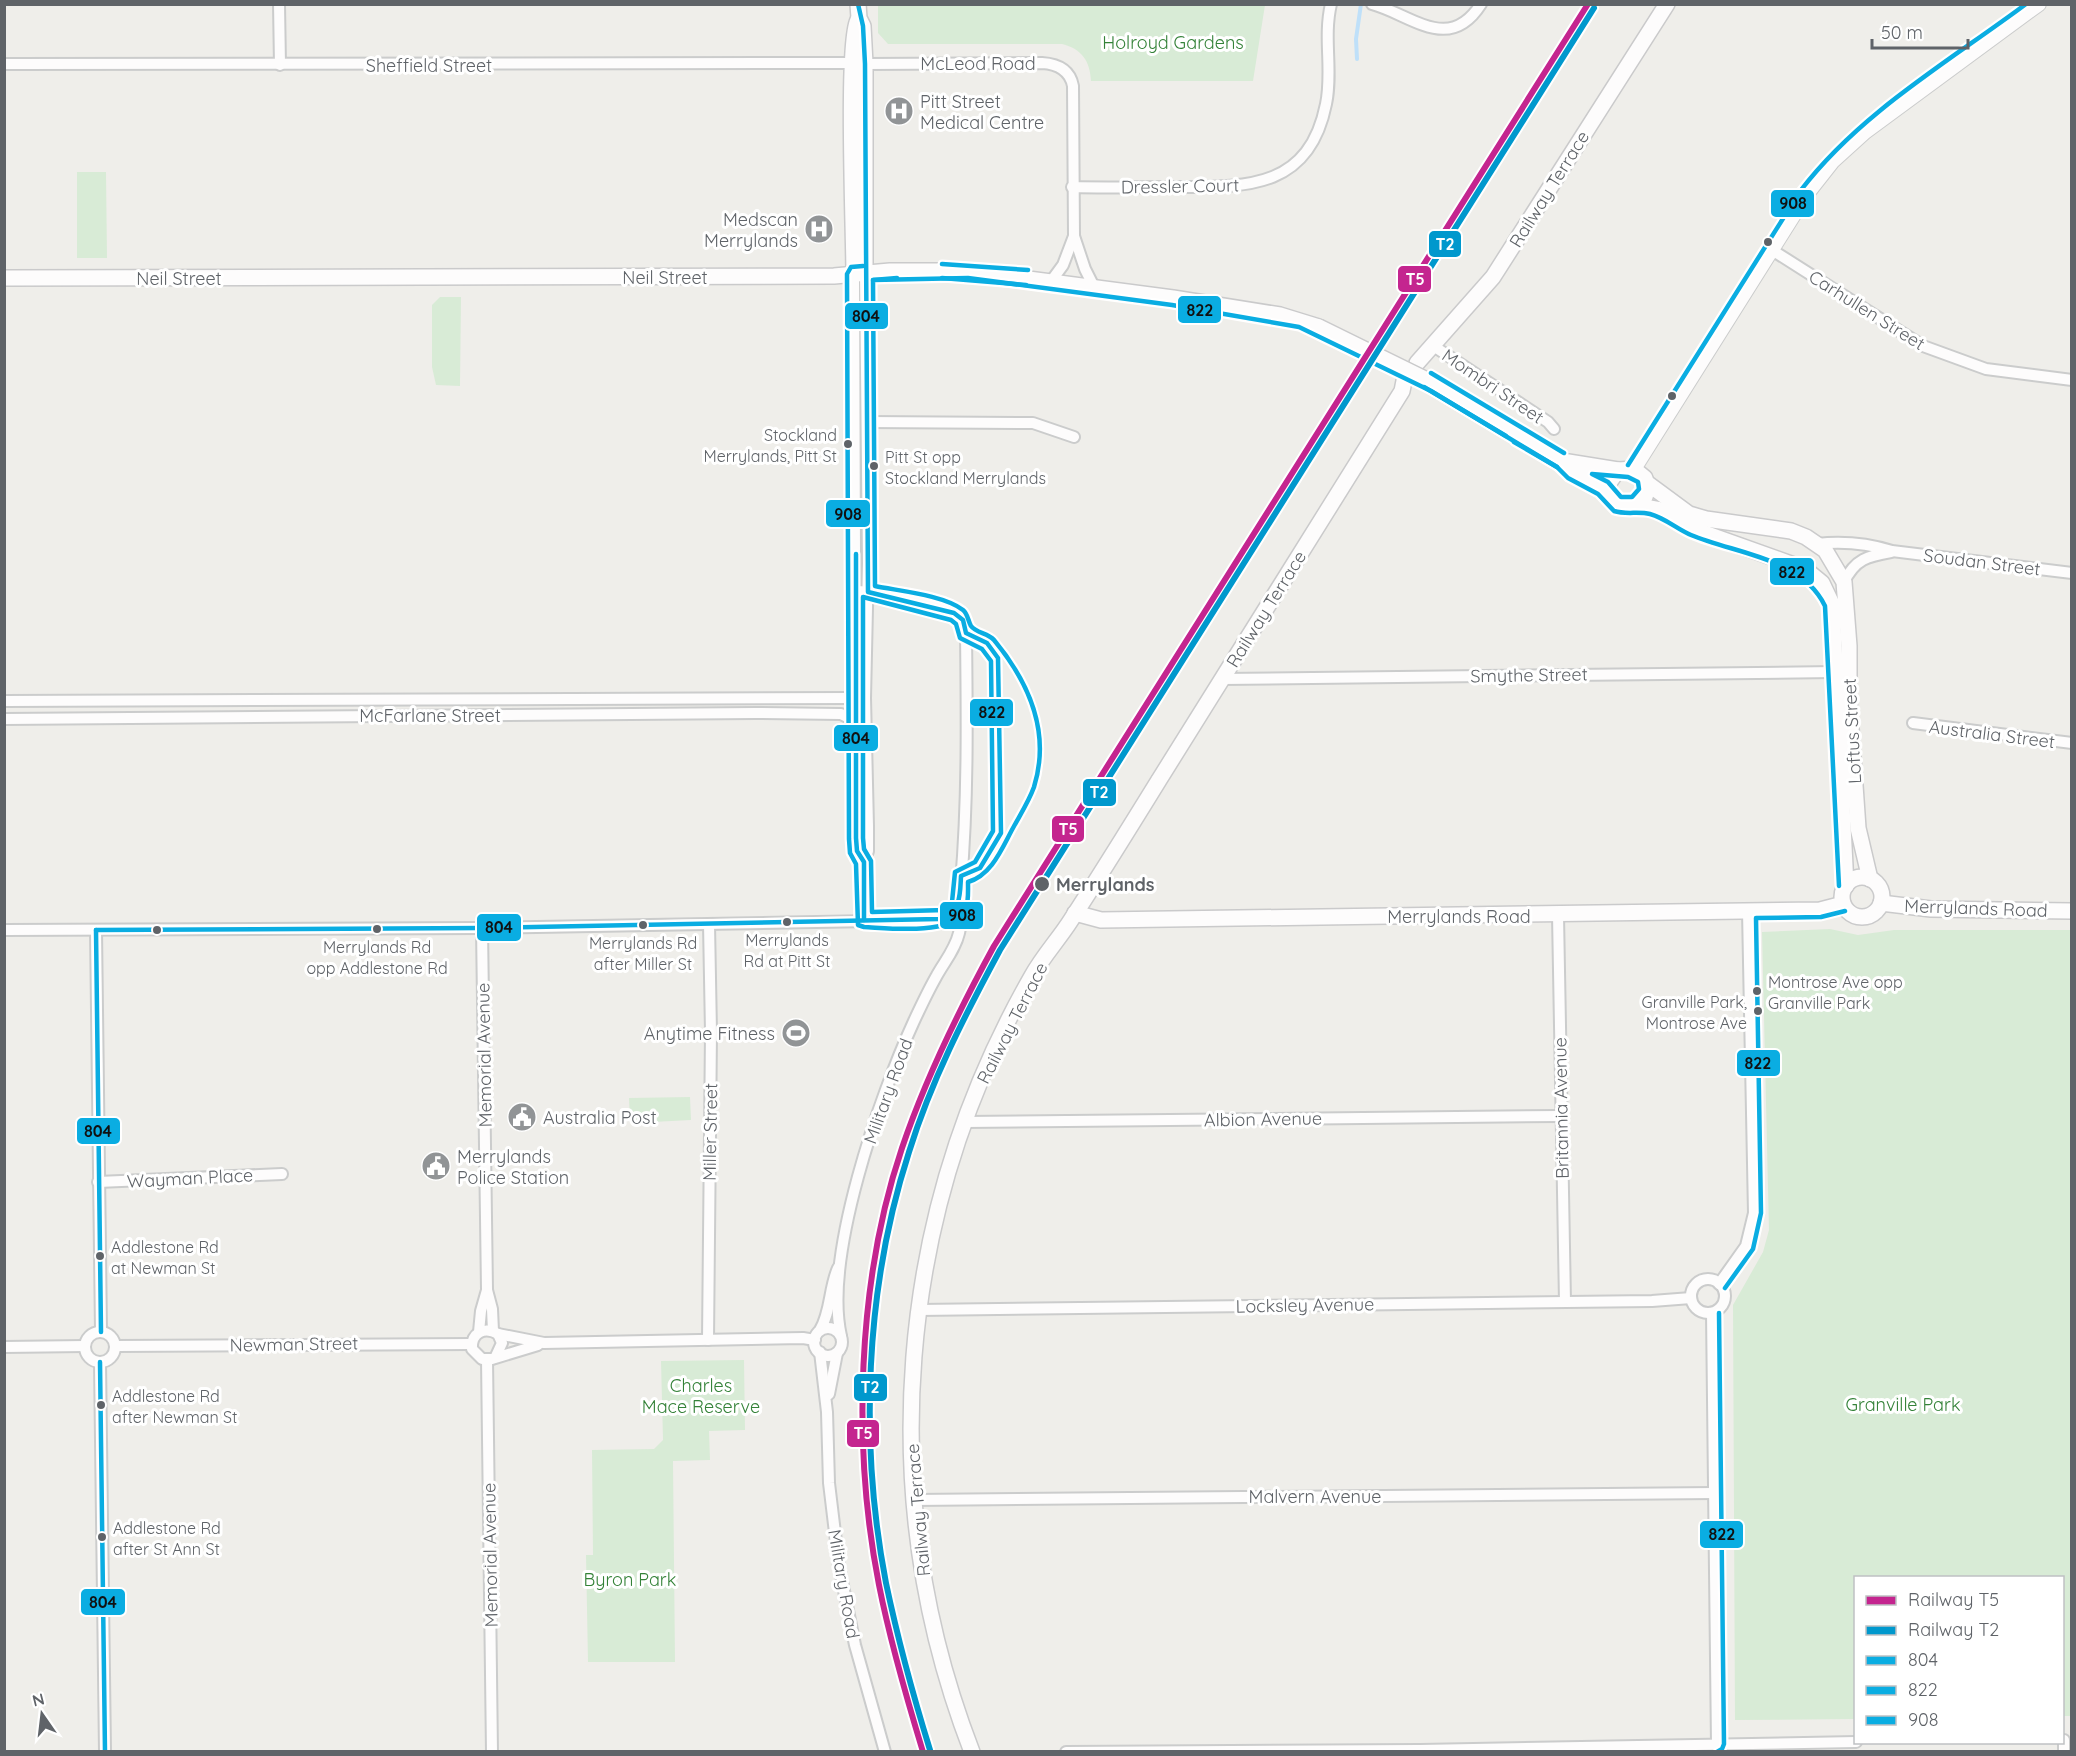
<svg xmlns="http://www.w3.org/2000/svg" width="2076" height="1756" font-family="Quicksand,sans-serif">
<rect width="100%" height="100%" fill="#efeeea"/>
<!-- green -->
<g fill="#d8ebd6">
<path d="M878 5V4L1265 5 1253 81H1091C1090 61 1082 49 1062 44H888L878 33Z"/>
<path d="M77 172H106L107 258H77Z"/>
<path d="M440 297H461L460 386 436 385 432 367V305Z"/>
<path d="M1830 929 1858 935 1894 930H2071V1716H2063L2062 1578H1856L1855 1719 1735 1720 1733 1305 1763 1252 1769 1230 1762 932Z"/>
<path d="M690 1097 691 1120 633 1123 630 1121 629 1098Z"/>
<path d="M744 1360 745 1430 709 1431 710 1460 673 1461 675 1662H588L586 1555H593L592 1450 654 1449 663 1440 661 1361Z"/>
</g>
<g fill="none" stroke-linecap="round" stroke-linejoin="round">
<!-- stream -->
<path stroke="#bfe0f9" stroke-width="4" d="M1357 59 1356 39 1361 4"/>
<!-- minor casing -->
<g stroke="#cbcccc" stroke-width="14">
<g id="minor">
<path d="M279 4 280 65"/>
<path d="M1372 4C1412 15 1449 54 1481 4"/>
<path d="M4 64 853 63"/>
<path d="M865 64 1042 63C1058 64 1070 70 1073 86L1074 236 1085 269 1094 287"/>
<path d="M1072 187C1107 188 1142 187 1177 187 1247 187 1309 189 1326 104 1333 71 1323 38 1331 4"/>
<path d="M1772 250 1923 346 1986 369 2072 380"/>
<path d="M854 274 856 838 857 851 864 862"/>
<path d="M1052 280 1063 265 1074 236"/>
<path d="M1432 345 1548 422 1554 429"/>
<path d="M867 422 1033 423 1074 437"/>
<path d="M1817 544C1844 541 1866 543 1892 551L2072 573"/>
<path d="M1844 582C1855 559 1868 556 1891 552"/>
<path d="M1222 679 1835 672"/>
<path d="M4 701 855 698"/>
<path d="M4 719 755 713 841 714 855 721"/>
<path d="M1913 723 2072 743"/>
<path d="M1558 915 1565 1302"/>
<path d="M864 920V862L868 851V826L865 698 868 563 865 273"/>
<path d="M482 928 487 1290 492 1309 493 1331"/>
<path d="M4 930 482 928 927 920 948 917 959 905"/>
<path d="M96 930 101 1332"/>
<path d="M965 1122 1560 1116"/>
<path d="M98 1182 282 1174"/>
<circle cx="1708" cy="1296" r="17"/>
<path d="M1719 1284 1746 1246 1754 1213 1748 911"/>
<path d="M919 1310 1652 1301 1691 1298"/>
<path d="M1712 1313 1717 1744"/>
<circle cx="828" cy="1342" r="14"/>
<path d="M820 1330C831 1312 829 1288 838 1268"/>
<circle cx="100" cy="1347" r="15"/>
<path d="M479 1332 481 1311 487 1290"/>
<path d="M498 1334 544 1343 803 1338 815 1340"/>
<path d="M841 1336C823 1257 880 1095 914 1021 921 1006 928 991 936 977 944 962 955 950 959 933 963 918 959 899 961 883 968 800 967 717 966 633 965 627 964 621 959 616 945 603 876 592 856 591"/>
<path d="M708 1340 711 1032 709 924"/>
<path d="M116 1346 472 1344"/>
<path d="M4 1347 85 1346"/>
<path d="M820 1352 827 1412 829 1483 839 1566 855 1645 885 1752"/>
<path d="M496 1356 502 1343 498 1334C484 1326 471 1333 472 1349L482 1359H492L538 1345"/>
<path d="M487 1359 492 1752"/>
<path d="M100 1362 105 1752"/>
<path d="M829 1394 837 1353"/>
<path d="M914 1500 1715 1493"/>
<path d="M1066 1752 1420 1750 1856 1742"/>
<path d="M2064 1752V1740"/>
</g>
</g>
<!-- tertiary casing -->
<g stroke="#cbcccc" stroke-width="16">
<path id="tertiary" d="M1634 469 1807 194 1833 161 1865 132 2039 4"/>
</g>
<!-- secondary casing -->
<g stroke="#cacacb" stroke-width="18">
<g id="secondary">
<path d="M858 4 859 18 863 26 865 64V273"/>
<path d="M854 274C854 237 846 39 858 20"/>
<path d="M4 278 834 276 890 271H968L1173 298 1280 315 1319 327"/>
<path d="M1417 363 1493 277 1667 4"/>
<path d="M1527 439 1562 461 1572 472 1603 488 1613 500 1623 507 1635 505 1645 497 1647 491 1645 478 1634 469 1618 470 1609 483V495"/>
<path d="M1562 461 1618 470"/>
<path d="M1647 483 1689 514 1706 519 1791 531 1806 537 1825 550 1844 582 1849 646V700L1858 828 1870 879"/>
<path d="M1635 505 1662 510 1696 530 1805 569 1822 583 1832 604 1846 886"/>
<circle cx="1862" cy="897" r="20"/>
<path d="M1881 903 1931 909 2072 911"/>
<path d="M1075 913 1101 920 1820 910 1843 904"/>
<path d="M972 1752C873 1496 896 1214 1032 976 1043 956 1059 939 1071 920 1101 874 1130 827 1159 780 1240 650 1321 520 1402 391L1404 381"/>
</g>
</g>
<!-- minor -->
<use href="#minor" stroke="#fdfcfc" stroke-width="10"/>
<!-- tertiary -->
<use href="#tertiary" stroke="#fdfcfc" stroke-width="14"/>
<!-- secondary -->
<use href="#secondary" stroke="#fdfcfc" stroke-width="15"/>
<!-- secondary-bridge casing -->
<g stroke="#cacacb" stroke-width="18" stroke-linecap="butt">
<path id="secondary-bridge" d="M1319 327 1435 384 1527 439"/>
</g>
<!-- secondary-bridge -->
<use href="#secondary-bridge" stroke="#fdfcfc" stroke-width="15"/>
<!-- bus-1 casing -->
<g stroke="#fff" stroke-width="9">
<g id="bus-1">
<path d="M856 554V838L857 851 864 862V920"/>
<path d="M96 930 482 928 939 919C961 912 960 896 961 876L980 868 1001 833 998 658 987 643 966 633 963 620 954 613 868 592 865 64 863 26 858 4"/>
<path d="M96 930 101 1332"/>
<path d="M100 1362 105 1752"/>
</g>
</g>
<!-- bus-2 casing -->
<g stroke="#fff" stroke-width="9">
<g id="bus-2">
<path d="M873 280 968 278 1172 305 1299 327 1431 391 1557 467 1568 478 1598 494 1614 511C1626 515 1638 511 1650 514 1665 518 1677 529 1691 535 1736 554 1801 557 1825 606L1839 886"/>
<path d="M863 597 951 620 956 624 960 638 982 649 991 661 993 831 975 862 955 872 952 902 945 910 872 912 871 861 864 849 863 838Z"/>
<path d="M1725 1288 1753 1249 1761 1213 1756 918 1821 917 1845 911"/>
<path d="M1717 1752 1722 1749 1724 1744 1719 1313"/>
</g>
</g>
<!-- bus-3 casing -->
<g stroke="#fff" stroke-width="9">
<g id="bus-3">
<path d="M942 264 1028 270"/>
<path d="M863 266 851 267 847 274 849 839 850 853 856 864 858 925 864 927C888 928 946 935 963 914 969 905 968 892 968 882 992 875 1002 848 1013 828 1020 815 1029 801 1034 787 1051 732 1028 681 994 640 988 633 976 633 971 626 968 621 968 614 963 610 944 595 899 591 875 586L873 280 897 278"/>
<path d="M942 278 1026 285"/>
<path d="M1431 373 1564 453"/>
<path d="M1424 387 1506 436"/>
<path d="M1514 442 1557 467"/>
<path d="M1628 465 1801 190C1860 113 1948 62 2026 4"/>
<path d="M1592 474 1628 477 1638 482 1639 489 1632 497H1621L1608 482Z"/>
</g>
</g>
<!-- bus-1 -->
<use href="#bus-1" stroke="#0aade2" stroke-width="4.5"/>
<!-- bus-2 -->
<use href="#bus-2" stroke="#0aade2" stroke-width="4.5"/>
<!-- bus-3 -->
<use href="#bus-3" stroke="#0aade2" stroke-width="4.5"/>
<!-- rail-1 casing -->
<g stroke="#fff" stroke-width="10">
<path id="rail-1" d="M923 1752C906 1696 890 1641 879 1585 852 1448 857 1281 902 1148 926 1077 958 1012 994 946L1588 4"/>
</g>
<!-- rail-2 casing -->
<g stroke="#fff" stroke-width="10">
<path id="rail-2" d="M930 1750C913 1695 898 1640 886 1583 859 1443 865 1288 909 1152 931 1081 965 1015 1000 950L1594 8"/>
</g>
<!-- rail-1 -->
<use href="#rail-1" stroke="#c4258f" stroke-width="6"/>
<!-- rail-2 -->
<use href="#rail-2" stroke="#0098cd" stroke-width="6"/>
</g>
<!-- icons -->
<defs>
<g id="hospital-disc" transform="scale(1.5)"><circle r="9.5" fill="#919496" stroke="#fff"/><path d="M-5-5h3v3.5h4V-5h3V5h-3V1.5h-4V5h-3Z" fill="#fff"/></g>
<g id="stadium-disc" transform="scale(1.5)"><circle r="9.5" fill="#919496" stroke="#fff"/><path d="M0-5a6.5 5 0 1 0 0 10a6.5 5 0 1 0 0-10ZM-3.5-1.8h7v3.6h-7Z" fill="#fff"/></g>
<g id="civic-disc" transform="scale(1.5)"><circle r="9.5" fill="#919496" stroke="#fff"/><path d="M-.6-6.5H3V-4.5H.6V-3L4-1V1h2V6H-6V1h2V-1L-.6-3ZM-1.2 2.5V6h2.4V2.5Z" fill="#fff"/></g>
</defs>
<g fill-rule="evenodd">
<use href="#hospital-disc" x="899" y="111"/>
<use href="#hospital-disc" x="819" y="229"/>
<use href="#stadium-disc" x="796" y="1033"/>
<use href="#civic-disc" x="522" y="1117"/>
<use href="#civic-disc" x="436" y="1166"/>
</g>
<!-- markers -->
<g fill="#5f6368" stroke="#fff" stroke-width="2">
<circle cx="1768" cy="242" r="5"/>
<circle cx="1672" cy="396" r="5"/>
<circle cx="848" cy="444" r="5"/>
<circle cx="874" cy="466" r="5"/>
<circle cx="1042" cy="884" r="8"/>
<circle cx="787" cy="922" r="5"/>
<circle cx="643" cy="925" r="5"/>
<circle cx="377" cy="929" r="5"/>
<circle cx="157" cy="930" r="5"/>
<circle cx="1757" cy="991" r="5"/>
<circle cx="1758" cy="1011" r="5"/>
<circle cx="100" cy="1256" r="5"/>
<circle cx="101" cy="1405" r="5"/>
<circle cx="102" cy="1537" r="5"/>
</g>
<g text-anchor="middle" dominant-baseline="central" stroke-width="6" stroke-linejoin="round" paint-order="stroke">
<!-- bus labels -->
<g font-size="16" fill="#5f6368" stroke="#fff" text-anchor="start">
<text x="837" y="435" text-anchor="end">Stockland<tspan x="837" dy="21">Merrylands, Pitt St</tspan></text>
<text x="885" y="457">Pitt St opp<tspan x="885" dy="21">Stockland Merrylands</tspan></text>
<text x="787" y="940" text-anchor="middle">Merrylands<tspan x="787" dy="21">Rd at Pitt St</tspan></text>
<text x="643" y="943" text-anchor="middle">Merrylands Rd<tspan x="643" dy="21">after Miller St</tspan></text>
<text x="377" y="947" text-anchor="middle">Merrylands Rd<tspan x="377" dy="21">opp Addlestone Rd</tspan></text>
<text x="1768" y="982">Montrose Ave opp<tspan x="1768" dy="21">Granville Park</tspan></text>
<text x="1747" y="1002" text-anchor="end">Granville Park,<tspan x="1747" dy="21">Montrose Ave</tspan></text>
<text x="111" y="1247">Addlestone Rd<tspan x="111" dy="21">at Newman St</tspan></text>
<text x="112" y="1396">Addlestone Rd<tspan x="112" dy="21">after Newman St</tspan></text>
<text x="113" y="1528">Addlestone Rd<tspan x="113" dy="21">after St Ann St</tspan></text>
</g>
<!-- park labels -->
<g font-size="18" fill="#348238" stroke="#fff">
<text x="1173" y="42">Holroyd Gardens</text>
<text x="701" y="1385">Charles<tspan x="701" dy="21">Mace Reserve</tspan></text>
<text x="1903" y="1404">Granville Park</text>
<text x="630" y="1579">Byron Park</text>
</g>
<!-- street labels -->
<g font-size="18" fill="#5f6368" stroke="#fff">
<text x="978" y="63">McLeod Road</text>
<text x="429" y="65">Sheffield Street</text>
<text transform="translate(1180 186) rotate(-1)">Dressler Court</text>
<text transform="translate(1549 189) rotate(-58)">Railway Terrace</text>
<text x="665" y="277">Neil Street</text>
<text x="179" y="278">Neil Street</text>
<text transform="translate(1867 310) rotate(32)">Carhullen Street</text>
<text transform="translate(1493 386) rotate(34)">Mombri Street</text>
<text transform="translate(1982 562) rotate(7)">Soudan Street</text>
<text transform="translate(1266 609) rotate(-58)">Railway Terrace</text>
<text transform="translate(1529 675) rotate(-1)">Smythe Street</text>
<text x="430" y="715">McFarlane Street</text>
<text transform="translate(1852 731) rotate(-93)">Loftus Street</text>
<text transform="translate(1992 734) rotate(7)">Australia Street</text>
<text transform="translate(1976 908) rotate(2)">Merrylands Road</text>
<text x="1459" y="916">Merrylands Road</text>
<text transform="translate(1012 1023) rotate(-63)">Railway Terrace</text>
<text transform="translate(484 1055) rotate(-91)">Memorial Avenue</text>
<text transform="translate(888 1091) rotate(-70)">Military Road</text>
<text transform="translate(1561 1108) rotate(-91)">Britannia Avenue</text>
<text transform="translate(1263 1119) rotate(-1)">Albion Avenue</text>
<text transform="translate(710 1132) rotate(-89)">Miller Street</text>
<text transform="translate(190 1178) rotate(-3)">Wayman Place</text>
<text transform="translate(1305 1305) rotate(-1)">Locksley Avenue</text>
<text transform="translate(294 1344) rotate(-1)">Newman Street</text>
<text x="1315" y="1496">Malvern Avenue</text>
<text transform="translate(918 1510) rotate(-95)">Railway Terrace</text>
<text transform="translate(490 1555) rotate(-91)">Memorial Avenue</text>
<text transform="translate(844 1584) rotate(80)">Military Road</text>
</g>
<!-- poi labels -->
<g font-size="18" fill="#5f6368" stroke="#fff" text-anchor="start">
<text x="920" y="101">Pitt Street<tspan x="920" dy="21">Medical Centre</tspan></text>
<text x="798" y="219" text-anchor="end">Medscan<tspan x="798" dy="21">Merrylands</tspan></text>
<text x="775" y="1033" text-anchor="end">Anytime Fitness</text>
<text x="543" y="1117">Australia Post</text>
<text x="457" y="1156">Merrylands<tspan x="457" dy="21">Police Station</tspan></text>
</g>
<!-- stop labels -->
<g font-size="18" font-weight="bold" fill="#5f6368" stroke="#fff" text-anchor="start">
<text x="1056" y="884">Merrylands</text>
</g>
</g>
<g stroke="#fff" stroke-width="2">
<rect x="1770" y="189" width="45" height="29" rx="6" fill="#0aade2"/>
<rect x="1428" y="230" width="34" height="28" rx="6" fill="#0098cd"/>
<rect x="1397" y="265" width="35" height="28" rx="6" fill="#c4258f"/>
<rect x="1177" y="295" width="45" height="29" rx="6" fill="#0aade2"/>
<rect x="844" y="302" width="45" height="28" rx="6" fill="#0aade2"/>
<rect x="825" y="499" width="46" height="29" rx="6" fill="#0aade2"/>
<rect x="1769" y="557" width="46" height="29" rx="6" fill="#0aade2"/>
<rect x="969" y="698" width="45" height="29" rx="6" fill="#0aade2"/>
<rect x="833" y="724" width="46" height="28" rx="6" fill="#0aade2"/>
<rect x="1082" y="778" width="35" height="29" rx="6" fill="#0098cd"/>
<rect x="1051" y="815" width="34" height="28" rx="6" fill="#c4258f"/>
<rect x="939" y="901" width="45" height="29" rx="6" fill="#0aade2"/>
<rect x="476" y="913" width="46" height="29" rx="6" fill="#0aade2"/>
<rect x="1736" y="1049" width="45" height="28" rx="6" fill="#0aade2"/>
<rect x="76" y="1117" width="45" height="28" rx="6" fill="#0aade2"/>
<rect x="853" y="1373" width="35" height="29" rx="6" fill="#0098cd"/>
<rect x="846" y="1419" width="34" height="29" rx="6" fill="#c4258f"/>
<rect x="1699" y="1520" width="45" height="29" rx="6" fill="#0aade2"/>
<rect x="80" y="1588" width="46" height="28" rx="6" fill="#0aade2"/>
</g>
<g font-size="16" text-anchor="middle" font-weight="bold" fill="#fff">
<text x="1445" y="250">T2</text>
<text x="1415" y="285">T5</text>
<text x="1099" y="798">T2</text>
<text x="1068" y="835">T5</text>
<text x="870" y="1393">T2</text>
<text x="863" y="1439">T5</text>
</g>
<g font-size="16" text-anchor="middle" font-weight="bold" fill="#111">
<text x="1793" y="209">908</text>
<text x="1200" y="316">822</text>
<text x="866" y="322">804</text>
<text x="848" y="520">908</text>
<text x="1792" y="578">822</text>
<text x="992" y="718">822</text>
<text x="856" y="744">804</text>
<text x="962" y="921">908</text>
<text x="499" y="933">804</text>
<text x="1758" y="1069">822</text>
<text x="98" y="1137">804</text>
<text x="1722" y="1540">822</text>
<text x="103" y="1608">804</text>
</g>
<!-- border -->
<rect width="2076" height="1756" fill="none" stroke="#5f6368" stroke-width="12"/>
<!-- legend -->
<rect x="1854" y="1576" width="210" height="168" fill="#ffffff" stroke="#bfc1c3" stroke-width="1.5"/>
<rect x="1866" y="1596" width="30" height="9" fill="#c4258f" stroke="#bfc1c3" stroke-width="1.5"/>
<text x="1908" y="1606" font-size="18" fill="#5f6368">Railway T5</text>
<rect x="1866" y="1626" width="30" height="9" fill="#0098cd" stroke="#bfc1c3" stroke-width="1.5"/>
<text x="1908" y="1636" font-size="18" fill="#5f6368">Railway T2</text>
<rect x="1866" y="1656" width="30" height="9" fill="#0aade2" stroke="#bfc1c3" stroke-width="1.5"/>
<text x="1908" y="1666" font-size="18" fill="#5f6368">804</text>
<rect x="1866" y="1686" width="30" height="9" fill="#0aade2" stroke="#bfc1c3" stroke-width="1.5"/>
<text x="1908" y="1696" font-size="18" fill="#5f6368">822</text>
<rect x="1866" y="1716" width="30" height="9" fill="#0aade2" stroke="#bfc1c3" stroke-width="1.5"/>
<text x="1908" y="1726" font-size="18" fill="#5f6368">908</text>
<!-- north arrow -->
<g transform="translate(42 1714) rotate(346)" stroke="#ffffff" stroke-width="4.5" paint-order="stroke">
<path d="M0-4.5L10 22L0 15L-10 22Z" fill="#5f6368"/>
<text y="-9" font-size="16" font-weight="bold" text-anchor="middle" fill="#5f6368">N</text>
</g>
<!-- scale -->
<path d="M1872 39v9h96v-9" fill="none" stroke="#5f6368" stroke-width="3"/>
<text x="1881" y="39" font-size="18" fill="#5f6368" stroke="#ffffff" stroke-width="4.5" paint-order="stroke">50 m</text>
</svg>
